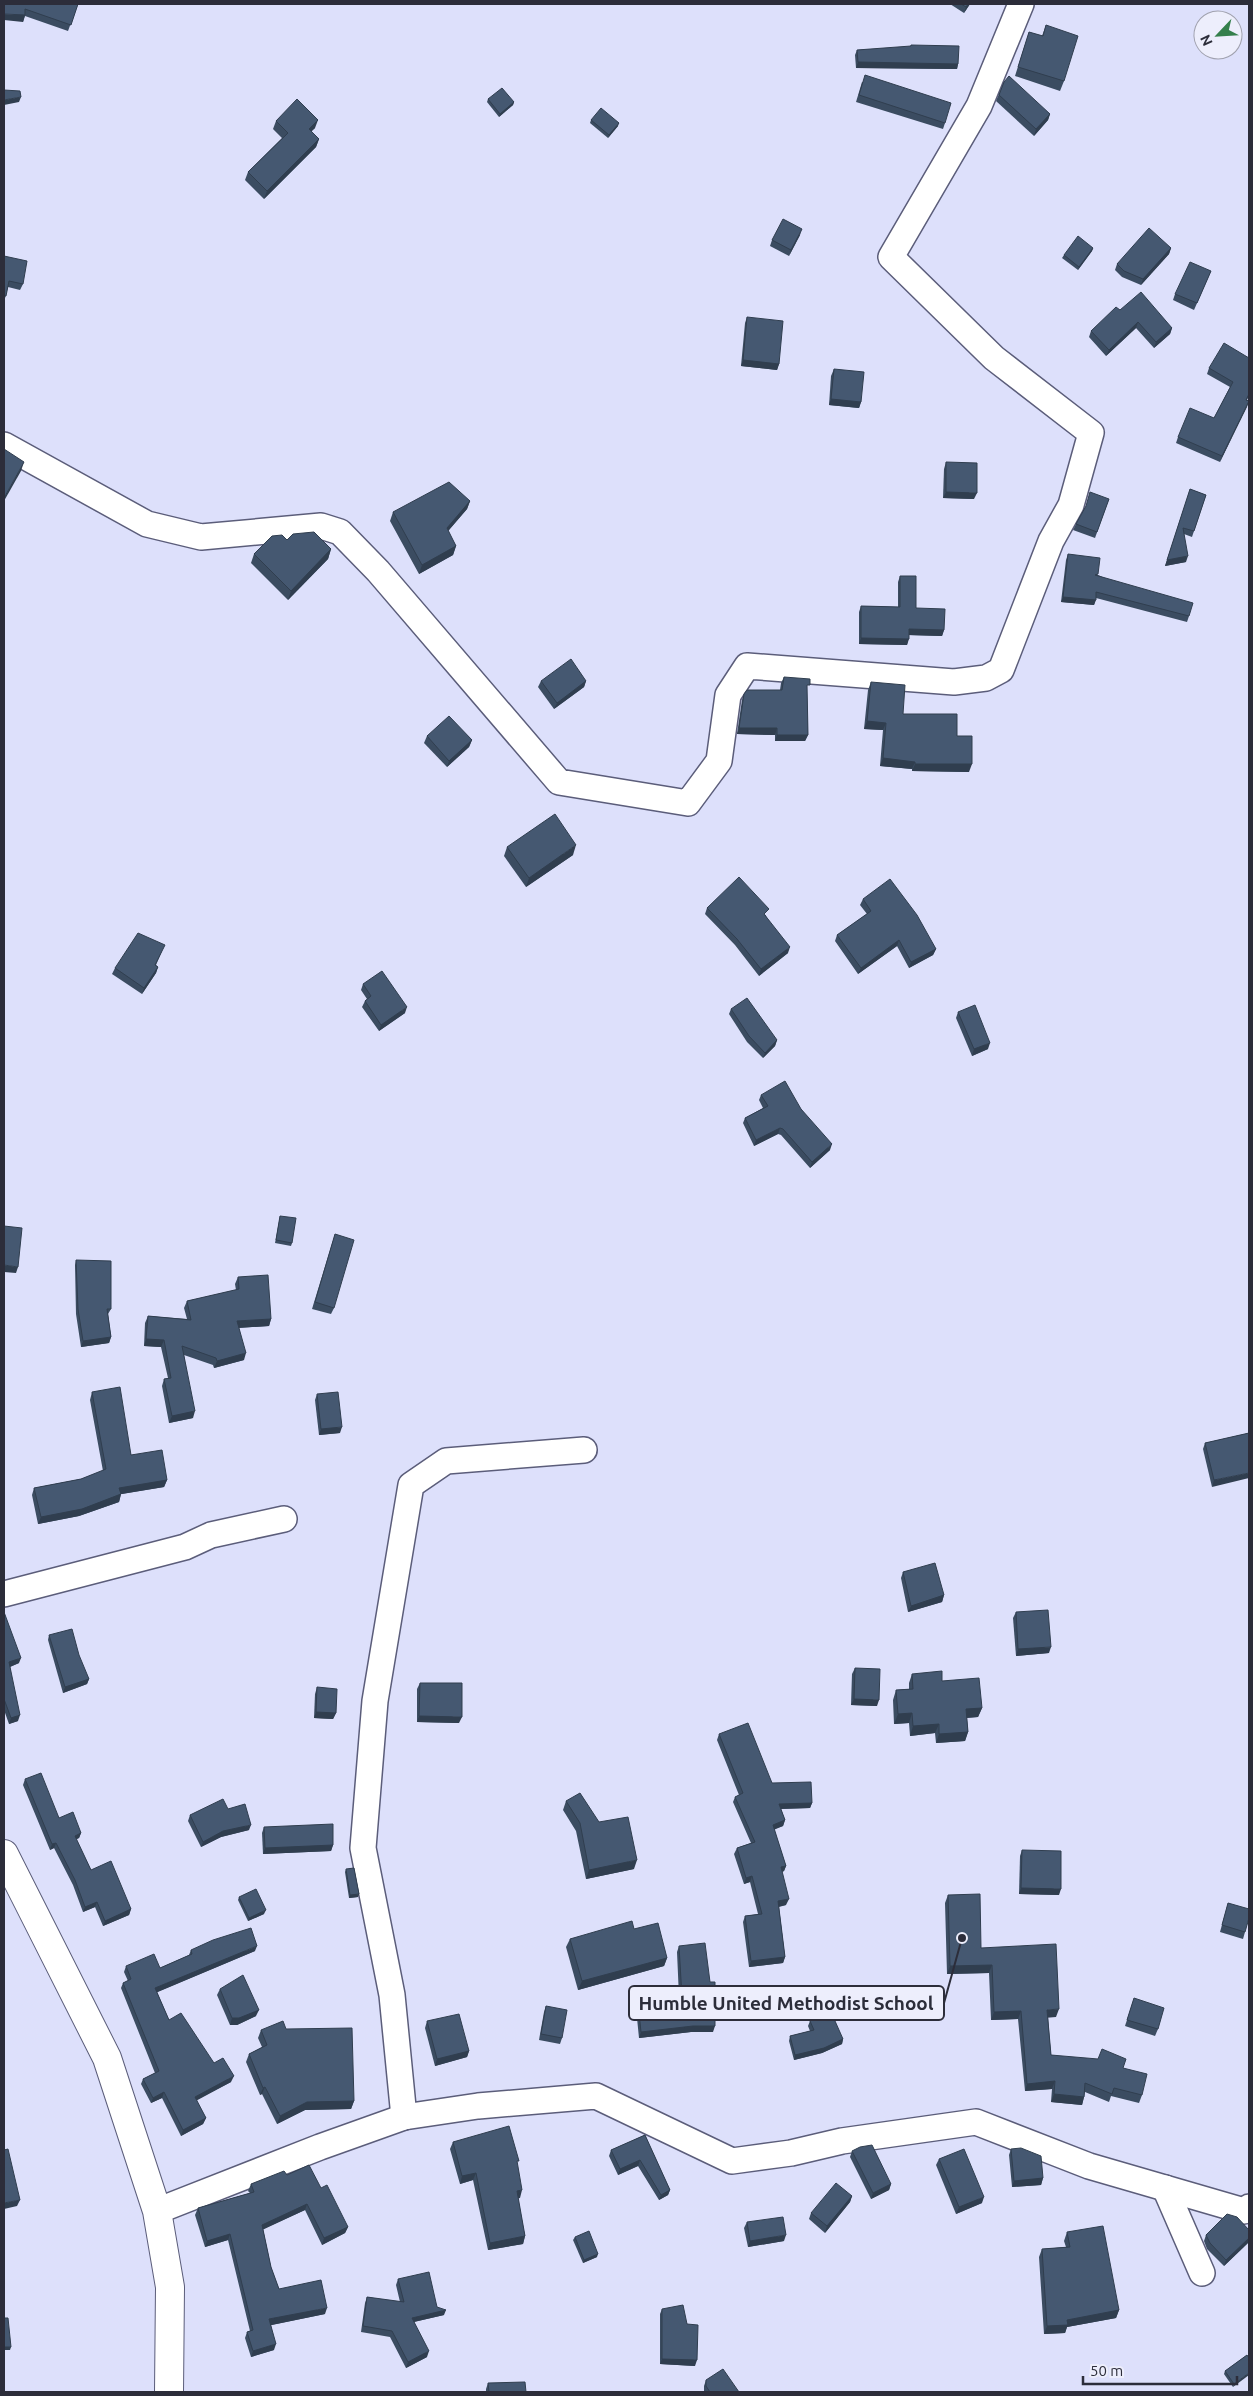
<svg xmlns="http://www.w3.org/2000/svg" width="1253" height="2396" font-family="Ubuntu,sans-serif">
<rect width="100%" height="100%" fill="#dde0fb"/>
<g fill="none" stroke-linecap="round" stroke-linejoin="round">
<!-- street casing -->
<g stroke="#5b5d7a" stroke-width="28">
<g id="street">
<path d="M4 445 147 524 201 537 321 526 340 532 378 571 559 782 688 803 719 761 728 695 747 666 954 682 986 678 1001 670 1051 541 1071 505 1091 433 994 358 891 257 979 106 1021 4"/>
<path d="M4 1594 185 1547 211 1535 284 1519"/>
<path d="M404 2117 392 1995 363 1848 375 1701 411 1485 446 1461 584 1450"/>
<path d="M1165 2188 1202 2273"/>
<path d="M157 2211 320 2147 404 2117 478 2106 596 2096 732 2161 791 2153 842 2141 976 2122 1089 2166 1244 2211 1249 2207"/>
</g>
</g>
<!-- secondary casing -->
<g stroke="#5b5d7a" stroke-width="30">
<path id="secondary" d="M4 1854 107 2058 157 2211 170 2287 169 2392"/>
</g>
<!-- street -->
<use href="#street" stroke="#fff" stroke-width="25"/>
<!-- secondary -->
<use href="#secondary" stroke="#fff" stroke-width="28"/>
</g>
<!-- wall -->
<g fill="#3b4c61">
<path d="M4 4H78L68 31 25 16 23 22Z"/>
<path d="M950 4H970L964 13Z"/>
<path d="M1046 25 1064 81 1060 91 1015 76 1029 32 1042 36Z"/>
<path d="M911 45 958 64 957 69 856 68 855 55 857 50 910 47Z"/>
<path d="M862 82 945 123 943 129 856 102Z"/>
<path d="M1004 82 1050 114 1048 120 1034 136 996 101Z"/>
<path d="M488 99 514 102 513 105 499 117 487 102Z"/>
<path d="M591 120 618 126 608 138 590 123Z"/>
<path d="M276 121 315 128 311 131 319 139 316 147 264 199 245 180 248 172 282 138 273 129Z"/>
<path d="M800 235 789 256 770 246 772 240Z"/>
<path d="M1093 248 1092 251 1078 270 1062 258 1064 255Z"/>
<path d="M1171 248 1169 254 1141 285 1122 277 1115 270 1117 264Z"/>
<path d="M4 256 23 284 20 290 8 287 4 302Z"/>
<path d="M1211 271 1194 310 1173 300 1175 294Z"/>
<path d="M1120 310 1172 328 1170 334 1154 348 1136 328 1106 356 1089 337 1091 331Z"/>
<path d="M747 317 779 364 777 370 741 366 745 323Z"/>
<path d="M1249 358V396L1247 400 1249 401 1220 462 1176 443 1178 437 1214 418 1230 387 1207 374 1209 368Z"/>
<path d="M834 369 861 402 859 408 829 405 831 376Z"/>
<path d="M946 462 974 499 943 498 944 469Z"/>
<path d="M1190 489 1206 495 1192 537 1184 534 1186 562 1165 566Z"/>
<path d="M1109 499 1095 538 1073 530 1076 524Z"/>
<path d="M470 501 467 509 448 531 456 546 453 555 419 574 390 521 393 512Z"/>
<path d="M287 540 331 549 328 559 288 600 251 563 254 554Z"/>
<path d="M1068 554 1098 575 1189 616 1187 622 1096 598 1094 605 1061 602 1066 560Z"/>
<path d="M900 576 916 608 944 630 942 636 909 635 907 645 859 644V612L861 606 898 607V582Z"/>
<path d="M784 677 807 692 808 735 805 741H775V735L737 734 742 700 744 694 780 690 781 683Z"/>
<path d="M541 681H586L584 687 554 709 538 687Z"/>
<path d="M871 682 903 714 957 736 969 772 912 771V769L880 766 883 730 864 729 868 690Z"/>
<path d="M427 736 472 740 469 747 447 767 424 743Z"/>
<path d="M507 847 573 855 526 887 504 856Z"/>
<path d="M863 899 936 949 933 955 909 968 897 946 858 974 835 941 837 935 867 914 860 905Z"/>
<path d="M707 908 766 915V916L788 953 759 976 735 945 705 914Z"/>
<path d="M162 951 156 965 158 967 156 973 142 994 112 974 115 968Z"/>
<path d="M363 984 405 1013 379 1031 362 1007 365 1001 367 999 361 990Z"/>
<path d="M731 1009 777 1040 775 1046 763 1058 747 1042 729 1014Z"/>
<path d="M958 1012 988 1049 972 1056 956 1018Z"/>
<path d="M761 1095 801 1109 830 1150 810 1168 781 1135 778 1134 754 1146 743 1123 745 1118 763 1108 759 1100Z"/>
<path d="M280 1216 292 1243 291 1246 275 1243Z"/>
<path d="M335 1234 334 1308 331 1314 312 1309Z"/>
<path d="M76 1260 111 1309 108 1314 111 1337 109 1343 81 1347 76 1314 75 1265Z"/>
<path d="M238 1277 271 1319 269 1326 239 1328 244 1360 214 1368 213 1365 184 1355 193 1418 169 1423 162 1386 164 1379 168 1378 161 1347 144 1346 145 1323 148 1316 187 1319 184 1308 187 1301 236 1290 235 1284Z"/>
<path d="M92 1392 131 1455 167 1480 164 1487 121 1494 119 1502 79 1516 38 1524 32 1495 34 1488 81 1479 103 1471 90 1400Z"/>
<path d="M317 1394 340 1433 319 1435 315 1400Z"/>
<path d="M1249 1433 1212 1487 1203 1449 1205 1443Z"/>
<path d="M903 1572 944 1595 942 1602 908 1612 901 1578Z"/>
<path d="M4 1612 19 1663 10 1667 18 1721 9 1724 4 1710Z"/>
<path d="M1016 1612 1049 1653 1016 1656 1013 1618Z"/>
<path d="M49 1635 89 1679 87 1684 63 1693 48 1640Z"/>
<path d="M855 1668 877 1706 851 1705 852 1674Z"/>
<path d="M912 1674 942 1681 982 1708 978 1717 967 1718 968 1732 965 1741 936 1743 935 1733 910 1736 909 1723 894 1724 893 1700 896 1690 909 1689V1683Z"/>
<path d="M420 1683 459 1723 417 1722V1689Z"/>
<path d="M317 1687 336 1713 333 1719 314 1718 315 1694Z"/>
<path d="M719 1734 772 1783 812 1803 810 1808 781 1809 785 1820 783 1826 774 1829 786 1866 784 1871 782 1872 786 1905 779 1907 785 1957 783 1963 749 1967 743 1922 745 1916 758 1914 750 1882 744 1884 734 1854 737 1848 751 1843 733 1802 735 1797 739 1795 717 1740Z"/>
<path d="M25 1779 59 1818 81 1833 79 1838 76 1839 91 1870 131 1909 129 1915 103 1926 95 1907 83 1912 73 1885 54 1848 50 1850 23 1785Z"/>
<path d="M566 1801 599 1822 634 1869 586 1879 576 1831 563 1810Z"/>
<path d="M228 1809 249 1830 221 1837 201 1847 188 1821 190 1815Z"/>
<path d="M264 1827 333 1845 331 1851 263 1854 262 1833Z"/>
<path d="M1022 1850 1059 1895 1019 1894 1020 1856Z"/>
<path d="M346 1869 358 1897 349 1898 345 1872Z"/>
<path d="M948 1895 981 1948 1056 2017H1048L1051 2055 1123 2068 1142 2095 1139 2103 1111 2096 1109 2102 1085 2092 1084 2097 1082 2105 1051 2102 1052 2089 1025 2091 1018 2019 991 2020 989 1973 947 1974 945 1903Z"/>
<path d="M239 1897 264 1914 248 1921 238 1900Z"/>
<path d="M1228 1903 1245 1932 1243 1939 1220 1932Z"/>
<path d="M634 1929 667 1958 664 1966 578 1990 566 1947 570 1939Z"/>
<path d="M679 1946 713 2032H691L639 2038 636 2008 638 2003 679 1997 677 1952Z"/>
<path d="M191 1950 255 1951 157 1992 169 2020 214 2063 231 2082 196 2100 206 2118 203 2124 181 2136 162 2098 151 2103 141 2084 143 2079 155 2073 121 1988 123 1983 128 1981 124 1972 126 1966 160 1968 189 1955Z"/>
<path d="M220 1989 256 2016 237 2025H230L217 1995Z"/>
<path d="M1134 1998 1158 2029 1155 2036 1125 2026Z"/>
<path d="M546 2006 562 2038 560 2044 539 2040 544 2012Z"/>
<path d="M427 2021 469 2051 467 2057 435 2066 425 2028Z"/>
<path d="M810 2021 843 2039 842 2044 822 2053 794 2060 789 2041 790 2036 810 2031 808 2026Z"/>
<path d="M286 2029 354 2101 351 2109 305 2110 277 2124 262 2094 260 2095 246 2062 249 2054 262 2047 258 2038 261 2030Z"/>
<path d="M645 2135 670 2190 668 2195 659 2200 638 2166 618 2175 609 2156 611 2150Z"/>
<path d="M453 2142 517 2165 520 2198H518L525 2236 523 2244 488 2250 473 2180 460 2184 450 2149Z"/>
<path d="M1011 2149 1043 2178 1041 2185 1012 2187 1009 2155Z"/>
<path d="M852 2151 891 2184 889 2190 871 2199 850 2157Z"/>
<path d="M939 2159 982 2203 956 2214 936 2165Z"/>
<path d="M287 2175 321 2188 348 2227 345 2233 322 2245 305 2210 263 2229 271 2267 279 2289 325 2314 271 2325 274 2350 251 2357 245 2338 247 2332 250 2331 228 2240 205 2247 195 2215 198 2208 250 2193 248 2191 251 2184Z"/>
<path d="M852 2196 850 2202 825 2233 809 2219 811 2213Z"/>
<path d="M747 2222 784 2241 748 2247 744 2228Z"/>
<path d="M1249 2230V2242L1224 2266 1207 2249 1204 2241 1206 2235Z"/>
<path d="M1067 2232 1119 2310 1116 2318 1067 2327 1065 2333 1044 2334 1039 2257 1042 2249 1066 2247 1064 2241Z"/>
<path d="M575 2237 597 2257 583 2263 573 2240Z"/>
<path d="M398 2279 437 2307 444 2315 414 2322 427 2357 406 2368 390 2337 361 2332 365 2303 367 2297 400 2302 396 2285Z"/>
<path d="M662 2309 687 2324 695 2366 660 2364V2314Z"/>
<path d="M1247 2355 1233 2387 1224 2374 1225 2371Z"/>
<path d="M706 2380 739 2392H704V2386Z"/>
<path d="M488 2383 526 2392H486V2389Z"/>
</g>
<!-- shaded-wall -->
<g fill="#303e4f">
<path d="M968 4H970L964 13 966 7Z"/>
<path d="M4 14 25 15 23 22 4 20Z"/>
<path d="M858 62 958 64 957 69 856 68Z"/>
<path d="M21 97 19 102 4 105V100Z"/>
<path d="M514 102 513 105 499 117 500 114Z"/>
<path d="M1050 114 1048 120 1034 136 1036 129Z"/>
<path d="M318 120 315 128 306 137 309 129Z"/>
<path d="M619 123 618 126 608 138 609 135Z"/>
<path d="M319 139 316 147 264 199 267 191Z"/>
<path d="M802 229 800 235 789 256 791 250Z"/>
<path d="M1093 248 1092 251 1078 270 1079 267Z"/>
<path d="M1171 248 1169 254 1141 285 1143 279Z"/>
<path d="M1138 322 1136 328 1106 356 1109 350Z"/>
<path d="M1172 328 1170 334 1154 348 1156 342Z"/>
<path d="M743 360 779 364 777 370 741 366Z"/>
<path d="M831 399 861 402 859 408 829 405Z"/>
<path d="M1249 401 1247 407 1220 462 1222 456Z"/>
<path d="M24 462 21 471 4 501V498Z"/>
<path d="M946 492 977 493 974 499 943 498Z"/>
<path d="M470 501 467 509 443 537 447 528Z"/>
<path d="M456 546 453 555 419 574 422 565Z"/>
<path d="M331 549 328 559 288 600 291 591Z"/>
<path d="M1188 556 1186 562 1165 566 1167 560Z"/>
<path d="M1063 597 1096 600 1094 605 1061 602Z"/>
<path d="M909 629 944 630 942 636 907 635Z"/>
<path d="M861 638 909 639 907 645 859 644Z"/>
<path d="M586 681 584 687 554 709 557 703Z"/>
<path d="M867 721 886 723 883 730 864 729Z"/>
<path d="M739 728H777L775 735 737 734Z"/>
<path d="M777 735H808L805 741H775Z"/>
<path d="M472 740 469 747 447 767 449 761Z"/>
<path d="M883 758 915 762 912 769 880 766Z"/>
<path d="M915 764H972L969 772 912 771Z"/>
<path d="M576 845 573 855 526 887 529 878Z"/>
<path d="M899 940 897 946 858 974 861 968Z"/>
<path d="M790 947 788 953 759 976 761 969Z"/>
<path d="M936 949 933 955 909 968 911 962Z"/>
<path d="M158 967 156 973 142 994 144 988Z"/>
<path d="M407 1007 405 1013 379 1031 381 1025Z"/>
<path d="M777 1040 775 1046 763 1058 765 1053Z"/>
<path d="M990 1043 988 1049 972 1056 974 1049Z"/>
<path d="M780 1128 778 1134 754 1146 756 1140Z"/>
<path d="M832 1144 830 1150 810 1168 812 1162Z"/>
<path d="M4 1265 18 1267 16 1273 4 1272Z"/>
<path d="M271 1319 269 1326 235 1328 237 1321Z"/>
<path d="M111 1337 109 1343 81 1347 83 1341Z"/>
<path d="M146 1339 164 1340 161 1347 144 1346Z"/>
<path d="M246 1353 244 1360 214 1368 217 1361Z"/>
<path d="M195 1411 193 1418 169 1423 172 1416Z"/>
<path d="M342 1427 340 1433 319 1435 321 1429Z"/>
<path d="M1249 1473V1478L1212 1487 1214 1480Z"/>
<path d="M167 1480 164 1487 116 1495 119 1488Z"/>
<path d="M121 1494 119 1502 79 1516 38 1524 41 1517Z"/>
<path d="M944 1595 942 1602 908 1612 911 1606Z"/>
<path d="M1051 1647 1049 1653 1016 1656 1018 1649Z"/>
<path d="M21 1658 19 1663 7 1668 9 1662Z"/>
<path d="M89 1679 87 1684 63 1693 65 1687Z"/>
<path d="M854 1699 879 1700 877 1706 851 1705Z"/>
<path d="M982 1708 978 1717 963 1718 966 1709Z"/>
<path d="M316 1712 336 1713 333 1719 314 1718Z"/>
<path d="M912 1713 909 1723 894 1724 898 1714Z"/>
<path d="M20 1715 18 1721 9 1724 11 1718Z"/>
<path d="M419 1716 462 1717 459 1723 417 1722Z"/>
<path d="M939 1724 935 1733 910 1736 913 1726Z"/>
<path d="M968 1732 965 1741 936 1743 939 1734Z"/>
<path d="M812 1803 810 1808 777 1809 779 1804Z"/>
<path d="M785 1820 783 1826 771 1831 773 1825Z"/>
<path d="M251 1825 249 1830 221 1837 201 1847 203 1842 223 1831Z"/>
<path d="M81 1833 79 1838 73 1841 75 1836Z"/>
<path d="M56 1843 54 1848 50 1850 52 1844Z"/>
<path d="M333 1845 331 1851 263 1854 265 1848Z"/>
<path d="M637 1860 634 1869 586 1879 589 1870Z"/>
<path d="M786 1866 784 1871 779 1873 781 1867Z"/>
<path d="M752 1876 750 1882 744 1884 746 1878Z"/>
<path d="M1021 1888 1061 1889 1059 1895 1019 1894Z"/>
<path d="M359 1894 358 1897 349 1898 350 1895Z"/>
<path d="M789 1899 786 1905 776 1907 778 1901Z"/>
<path d="M97 1902 95 1907 83 1912 85 1907Z"/>
<path d="M131 1909 129 1915 103 1926 105 1921Z"/>
<path d="M266 1910 264 1914 248 1921 249 1918Z"/>
<path d="M257 1946 255 1951 153 1994 155 1988Z"/>
<path d="M785 1957 783 1963 749 1967 751 1961Z"/>
<path d="M667 1958 664 1966 578 1990 582 1981Z"/>
<path d="M992 1965 989 1973 947 1974 950 1966Z"/>
<path d="M1059 2009 1056 2017 1044 2018 1047 2010Z"/>
<path d="M259 2010 256 2016 237 2025H230L232 2018Z"/>
<path d="M1021 2011 1018 2019 991 2020 994 2012Z"/>
<path d="M693 2026H715L713 2032H691L639 2038 641 2032Z"/>
<path d="M843 2039 842 2044 822 2053 794 2060 795 2055Z"/>
<path d="M469 2051 467 2057 435 2066 437 2059Z"/>
<path d="M234 2076 231 2082 192 2103 195 2097Z"/>
<path d="M1055 2081 1052 2089 1025 2091 1027 2084Z"/>
<path d="M265 2087 262 2094 260 2095 263 2088Z"/>
<path d="M164 2092 162 2098 151 2103 153 2098Z"/>
<path d="M1054 2094 1084 2097 1082 2105 1051 2102Z"/>
<path d="M354 2101 351 2109 305 2110 277 2124 280 2116 307 2102Z"/>
<path d="M206 2118 203 2124 181 2136 183 2130Z"/>
<path d="M640 2160 638 2166 618 2175 620 2169Z"/>
<path d="M476 2173 473 2180 460 2184 462 2176Z"/>
<path d="M1043 2178 1041 2185 1012 2187 1014 2181Z"/>
<path d="M891 2184 889 2190 871 2199 873 2193Z"/>
<path d="M522 2190 520 2198 514 2199 517 2191Z"/>
<path d="M670 2190 668 2195 659 2200 661 2195Z"/>
<path d="M852 2196 850 2202 825 2233 827 2226Z"/>
<path d="M984 2197 982 2203 956 2214 959 2207Z"/>
<path d="M20 2200 17 2206 4 2209V2203Z"/>
<path d="M307 2204 305 2210 260 2231 262 2225Z"/>
<path d="M348 2227 345 2233 322 2245 324 2238Z"/>
<path d="M230 2234 228 2240 205 2247 207 2241Z"/>
<path d="M786 2235 784 2241 748 2247 750 2241Z"/>
<path d="M525 2236 523 2244 488 2250 490 2243Z"/>
<path d="M1249 2238V2242L1224 2266 1226 2260Z"/>
<path d="M598 2254 597 2257 583 2263 584 2260Z"/>
<path d="M327 2308 325 2314 267 2326 269 2319Z"/>
<path d="M446 2310 444 2315 409 2323 412 2318Z"/>
<path d="M1119 2310 1116 2318 1067 2327 1065 2333 1044 2334 1047 2326 1067 2320Z"/>
<path d="M276 2344 274 2350 251 2357 253 2351Z"/>
<path d="M4 2347H11L10 2350H4Z"/>
<path d="M429 2351 427 2357 406 2368 408 2362Z"/>
<path d="M662 2359 697 2360 695 2366 660 2364Z"/>
<path d="M1249 2373V2375L1233 2387 1234 2384Z"/>
</g>
<!-- building -->
<g fill="#455871" stroke="#303e4f">
<path d="M4 4H78L71 25 25 9V15L4 14Z"/>
<path d="M961 4H968L966 7Z"/>
<path d="M1046 25 1078 36 1064 81 1018 67 1029 32 1043 36Z"/>
<path d="M911 45 959 46 958 64 858 62 857 50 911 46Z"/>
<path d="M865 75 951 103 945 123 859 95Z"/>
<path d="M1009 76 1050 114 1036 129 999 95 1004 82Z"/>
<path d="M502 88 514 102 500 114 488 99Z"/>
<path d="M4 90 20 91 21 97 4 100Z"/>
<path d="M297 99 318 120 309 129 319 139 267 191 248 172 288 133 276 121Z"/>
<path d="M601 108 619 123 609 135 591 120Z"/>
<path d="M783 219 802 229 791 250 772 240Z"/>
<path d="M1149 228 1171 248 1143 279 1124 271 1117 264Z"/>
<path d="M1078 236 1093 248 1079 267 1064 255Z"/>
<path d="M4 256 27 261 23 284 9 281 6 296H4Z"/>
<path d="M1190 262 1211 271 1197 303 1175 294Z"/>
<path d="M1141 292 1172 328 1156 342 1138 322 1109 350 1091 331 1116 307 1120 310Z"/>
<path d="M747 317 783 321 779 364 743 360Z"/>
<path d="M1224 343 1249 358V394L1246 400 1249 401 1222 456 1178 437 1190 408 1214 418 1233 382 1209 368Z"/>
<path d="M834 369 864 372 861 402 831 399Z"/>
<path d="M4 449 24 462 4 498Z"/>
<path d="M946 462 977 463V493L946 492Z"/>
<path d="M449 482 470 501 447 528 456 546 422 565 393 512Z"/>
<path d="M1190 489 1206 495 1194 531 1183 528 1188 556 1167 560Z"/>
<path d="M1090 492 1109 499 1097 532 1076 524 1086 506Z"/>
<path d="M314 532 331 549 291 591 254 554 272 536 282 535 287 540 293 534Z"/>
<path d="M1068 554 1100 558 1098 574 1095 575 1193 603 1189 616 1096 592V600L1063 597Z"/>
<path d="M900 576H916V608L945 609 944 630 909 629V639L861 638V606L900 607Z"/>
<path d="M571 659 586 681 557 703 541 681Z"/>
<path d="M784 677 810 679V685H807L808 735H777V728H739L744 694 747 690H782Z"/>
<path d="M871 682 905 685 903 714H957V736H972V764H915V762L883 758 886 723 867 721Z"/>
<path d="M449 716 472 740 449 761 427 736Z"/>
<path d="M555 814 576 845 529 878 507 847Z"/>
<path d="M739 877 769 909 764 914 790 947 761 969 737 939 707 908Z"/>
<path d="M890 879 917 915 936 949 911 962 899 940 861 968 837 935 871 911 863 899Z"/>
<path d="M138 933 165 945 155 965 158 967 144 988 115 968Z"/>
<path d="M382 971 407 1007 381 1025 365 1001 371 996 363 984Z"/>
<path d="M747 998 777 1040 765 1053 749 1036 731 1009Z"/>
<path d="M975 1005 990 1043 974 1049 958 1012Z"/>
<path d="M785 1081 801 1109 832 1144 812 1162 783 1129 780 1128 756 1140 745 1118 768 1106 761 1095Z"/>
<path d="M280 1216 296 1218 292 1243 276 1240Z"/>
<path d="M4 1226 22 1228 18 1267 4 1265Z"/>
<path d="M335 1234 354 1240 334 1308 315 1302Z"/>
<path d="M76 1260 111 1261V1309H107L111 1337 83 1341 78 1309Z"/>
<path d="M268 1275 271 1319 237 1321 246 1353 217 1361 216 1358 182 1346 195 1411 172 1416 164 1379 171 1378 164 1340 146 1339 148 1316 191 1320 187 1301 239 1289 238 1277Z"/>
<path d="M120 1387 131 1455 162 1450 167 1480 119 1488 121 1494 82 1509 41 1517 34 1488 81 1479 106 1469 92 1392Z"/>
<path d="M338 1392 342 1427 321 1429 317 1394Z"/>
<path d="M1249 1433V1473L1214 1480 1205 1443Z"/>
<path d="M935 1563 944 1595 911 1606 903 1572Z"/>
<path d="M1048 1610 1051 1647 1018 1649 1016 1612Z"/>
<path d="M4 1612 21 1658 9 1662 20 1715 11 1718 4 1699Z"/>
<path d="M72 1629 79 1655 89 1679 65 1687 49 1635Z"/>
<path d="M855 1668 880 1669 879 1700 854 1699Z"/>
<path d="M942 1671V1681L979 1678 982 1708 966 1709 968 1732 939 1734V1724L913 1726 912 1713 898 1714 896 1690 913 1689 912 1674Z"/>
<path d="M420 1683H462V1717L419 1716Z"/>
<path d="M317 1687 337 1689 336 1713 316 1712Z"/>
<path d="M748 1723 772 1783 811 1782 812 1803 779 1804 785 1820 773 1825 786 1866 781 1867 789 1899 778 1901 785 1957 751 1961 745 1916 762 1914 752 1876 746 1878 737 1848 755 1842 735 1797 743 1793 719 1734Z"/>
<path d="M41 1773 59 1818 73 1812 81 1833 75 1836 91 1870 111 1861 131 1909 105 1921 97 1902 85 1907 75 1880 56 1843 52 1844 25 1779Z"/>
<path d="M580 1793 599 1822 628 1817 637 1860 589 1870 580 1823 566 1801Z"/>
<path d="M223 1799 228 1809 245 1804 251 1825 223 1831 203 1842 190 1815Z"/>
<path d="M333 1824V1845L265 1848 264 1827Z"/>
<path d="M1022 1850 1061 1851V1889L1021 1888Z"/>
<path d="M354 1868 359 1894 350 1895 346 1869Z"/>
<path d="M256 1889 266 1910 249 1918 239 1897Z"/>
<path d="M980 1894 981 1948 1056 1944 1059 2009 1047 2010 1051 2055 1098 2059 1102 2049 1126 2059 1123 2068 1147 2074 1142 2095 1114 2088 1112 2094 1085 2083 1084 2097 1054 2094 1055 2081 1027 2084 1021 2011 994 2012 992 1965 950 1966 948 1895Z"/>
<path d="M1228 1903 1249 1909V1918L1245 1932 1222 1925Z"/>
<path d="M632 1921 634 1929 658 1923 667 1958 582 1981 570 1939Z"/>
<path d="M251 1928 257 1946 155 1988 169 2020 181 2013 214 2063 223 2058 234 2076 195 2097 206 2118 183 2130 164 2092 153 2098 143 2079 159 2071 123 1983 131 1979 126 1966 154 1954 160 1968 192 1954 191 1950 213 1940Z"/>
<path d="M705 1943 710 1982H715V2026H693L641 2032 638 2003 682 1997 679 1946Z"/>
<path d="M243 1975 259 2010 239 2018H232L220 1989Z"/>
<path d="M1134 1998 1164 2008 1158 2029 1127 2020Z"/>
<path d="M546 2006 567 2010 562 2038 541 2034Z"/>
<path d="M831 2012 843 2039 824 2048 795 2055 790 2036 814 2030 810 2021Z"/>
<path d="M459 2014 469 2051 437 2059 427 2021Z"/>
<path d="M283 2021 286 2029 352 2028 354 2101 307 2102 280 2116 265 2087 263 2088 249 2054 267 2045 261 2030Z"/>
<path d="M509 2126 519 2161H517L522 2190 517 2191 525 2236 490 2243 476 2173 462 2176 453 2142Z"/>
<path d="M645 2135 670 2190 661 2195 640 2160 620 2169 611 2150Z"/>
<path d="M872 2145 891 2184 873 2193 852 2151 860 2147Z"/>
<path d="M1021 2148 1041 2156 1043 2178 1014 2181 1011 2149Z"/>
<path d="M8 2149 20 2200 4 2203V2150Z"/>
<path d="M964 2149 984 2197 959 2207 939 2159Z"/>
<path d="M309 2165 321 2188 327 2185 348 2227 324 2238 307 2204 262 2225 271 2267 279 2289 321 2280 327 2308 269 2319 276 2344 253 2351 247 2332 253 2330 230 2234 207 2241 198 2208 254 2192 251 2184 284 2171 287 2175Z"/>
<path d="M836 2183 852 2196 827 2226 811 2213Z"/>
<path d="M1227 2214 1237 2217 1249 2230V2238L1226 2260 1210 2243 1206 2235Z"/>
<path d="M783 2217 786 2235 750 2241 747 2222Z"/>
<path d="M1103 2226 1119 2310 1067 2320 1068 2325 1047 2326 1042 2249 1070 2247 1067 2232Z"/>
<path d="M589 2231 598 2254 584 2260 575 2237Z"/>
<path d="M429 2272 437 2307 446 2310 412 2318 429 2351 408 2362 392 2331 363 2326 367 2297 404 2302 398 2279Z"/>
<path d="M683 2305 687 2324 698 2325 697 2360 662 2359V2309Z"/>
<path d="M4 2318H8L11 2347H4Z"/>
<path d="M1247 2355 1249 2358V2373L1234 2384 1225 2371Z"/>
<path d="M723 2369 739 2392H710L706 2386V2380Z"/>
<path d="M525 2382 526 2392H489L488 2383Z"/>
</g>
<!-- callouts -->
<path fill="none" stroke="#2c2d3a" stroke-width="2" d="M962 1938L944 2003"/>
<circle fill="#2c2d3a" stroke="#edeefc" stroke-width="2" cx="962" cy="1938" r="5"/>
<rect fill="#edeefc" stroke="#2c2d3a" stroke-width="2" x="629" y="1986" width="315" height="34" rx="5"/>
<g font-size="19" text-anchor="middle" font-weight="bold" fill="#2c2d3a">
<text x="786" y="2010">Humble United Methodist School</text>
</g>
<!-- border -->
<rect width="1253" height="2396" fill="none" stroke="#2c2d3a" stroke-width="10"/>
<!-- north arrow -->
<g transform="translate(1218 35) rotate(245)"><circle r="24" fill="#edeefc" stroke="#a0a1ae"/>
<path d="M0-4L9 19L0 12L-9 19Z" fill="#347f4c"/>
<text y="-8" font-size="14" font-weight="bold" text-anchor="middle" fill="#2c2d3a">N</text>
</g>
<!-- scale -->
<path d="M1083 2376v8h154v-8" fill="none" stroke="#2c2d3a" stroke-width="2.5"/>
<text x="1090" y="2376" font-size="15" fill="#2c2d3a" stroke="#edeefc" stroke-width="4" paint-order="stroke">50 m</text>
</svg>
